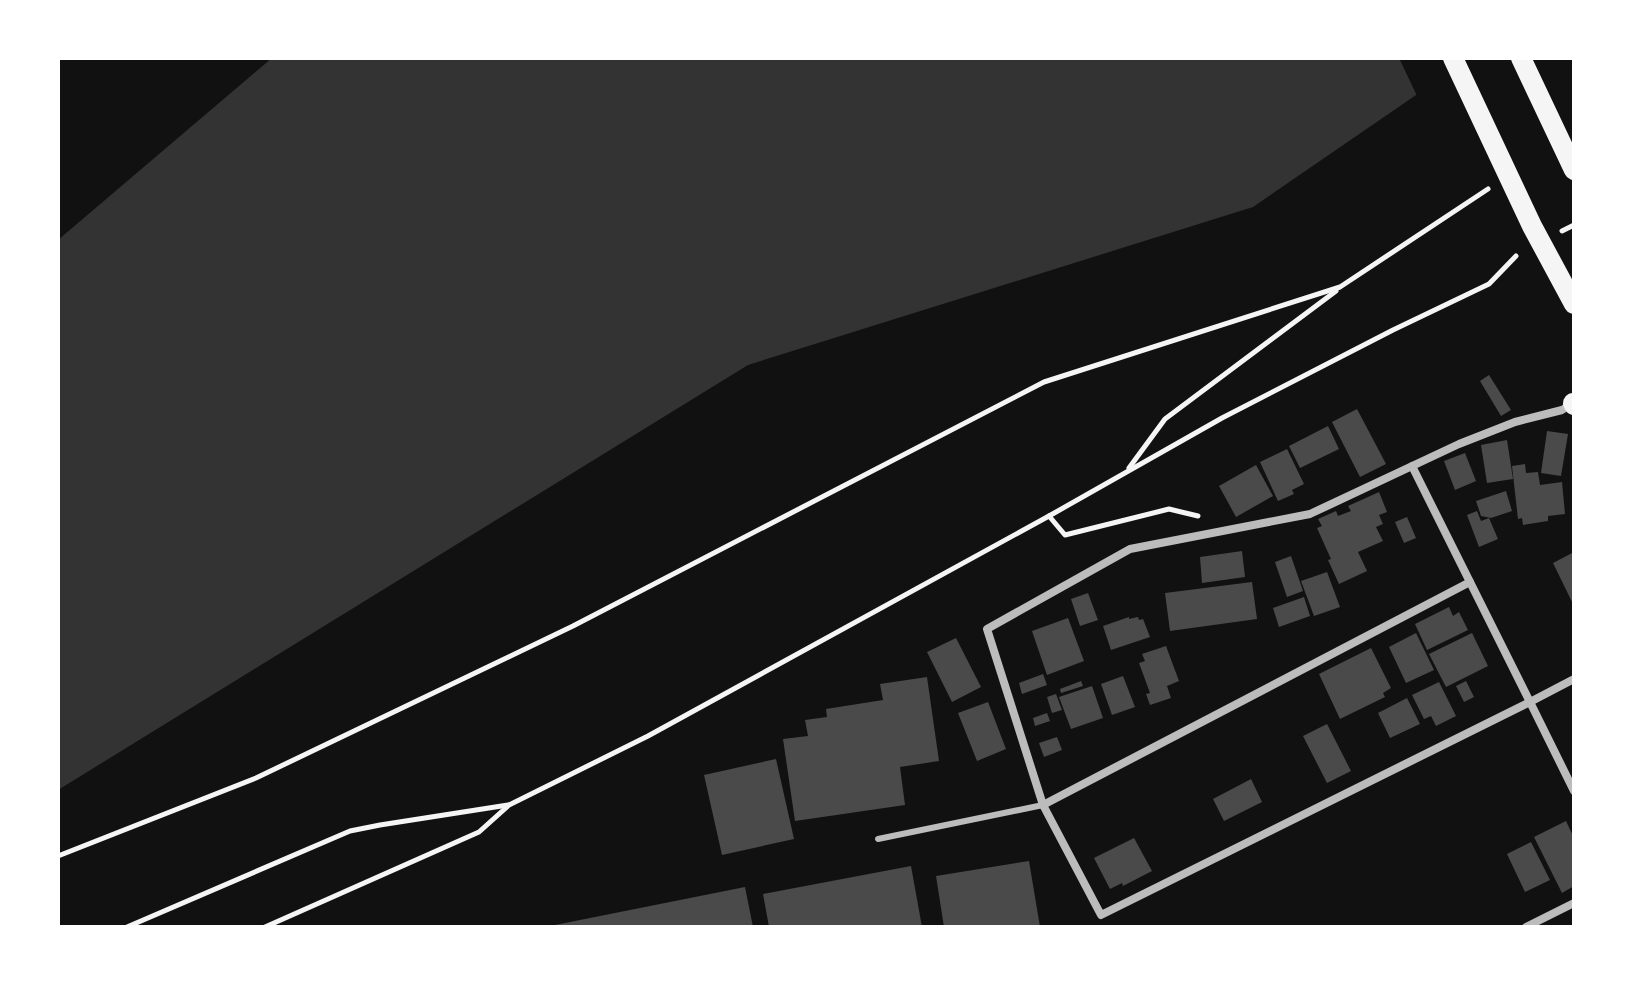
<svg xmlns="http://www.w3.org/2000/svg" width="1632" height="985" font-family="Inter,sans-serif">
<rect width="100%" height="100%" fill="#111"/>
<!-- water -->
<path fill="#333" d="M272 58H1470L1253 207 748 365 58 790V240Z"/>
<!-- pier -->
<path fill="#111" d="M1399 58H1474V59L1418 98Z"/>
<!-- building -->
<g fill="#4a4a4a">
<path d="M1489 375 1511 410 1501 416 1480 381Z"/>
<path d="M1357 409 1386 464 1360 477 1332 422Z"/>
<path d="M1328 426 1339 449 1300 468 1289 446Z"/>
<path d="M1547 431 1568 434 1561 476 1541 473Z"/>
<path d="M1507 440 1513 479 1487 483 1481 445Z"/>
<path d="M1287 449 1304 484 1292 490 1294 494 1278 501 1260 462Z"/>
<path d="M1465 453 1476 481 1455 490 1444 461Z"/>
<path d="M1525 464 1526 473 1538 472 1540 485 1562 482 1565 514 1548 516V521L1523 525 1522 518 1518 519 1512 466Z"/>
<path d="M1256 465 1273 496 1236 517 1219 486Z"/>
<path d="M1506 491 1512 511 1491 518 1481 516 1476 501Z"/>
<path d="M1379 492 1387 512 1379 515 1383 524 1376 527 1383 541 1358 552 1367 571 1339 584 1328 560 1331 559 1317 528 1322 526 1318 519 1336 511 1338 516 1351 511 1348 506Z"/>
<path d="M1477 511 1481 521 1489 518 1498 539 1479 547 1467 515Z"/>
<path d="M1407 517 1416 538 1404 543 1395 522Z"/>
<path d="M1242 551 1245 577 1202 583 1200 557Z"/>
<path d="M1574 552V606L1553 563Z"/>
<path d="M1291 556 1303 591 1287 597 1275 562Z"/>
<path d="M1327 572 1340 607 1314 616 1301 581Z"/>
<path d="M1252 582 1257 619 1170 631 1165 593Z"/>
<path d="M1088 593 1098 620 1080 626 1071 599Z"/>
<path d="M1304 597 1310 616 1279 627 1273 608Z"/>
<path d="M1449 607 1453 616 1459 612 1468 630 1427 650 1415 624Z"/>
<path d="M1129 617V619L1138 617 1139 620 1143 619 1150 637 1111 650 1103 626Z"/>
<path d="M1068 618 1084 661 1047 675 1032 631Z"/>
<path d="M1416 633 1434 670 1406 683 1389 647Z"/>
<path d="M1472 633 1488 666 1446 687 1429 654Z"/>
<path d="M956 638 981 687 952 702 927 652Z"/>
<path d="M1166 646 1179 681 1167 686 1171 698 1150 705 1146 694 1150 693 1139 663 1145 661 1142 654Z"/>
<path d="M1371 648 1391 688 1383 693 1385 697 1340 719 1319 674Z"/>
<path d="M1043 674 1047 685 1022 694 1019 683Z"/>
<path d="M1123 676 1135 707 1112 715 1101 684Z"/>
<path d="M927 677 939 761 900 767 905 805 795 821 783 739 808 736 805 720 827 717 826 709 883 700 880 684Z"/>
<path d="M1081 681 1083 686 1061 693 1060 689Z"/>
<path d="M1466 681 1474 697 1464 702 1456 686Z"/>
<path d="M1439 682 1456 716 1436 726 1431 716 1424 719 1412 695Z"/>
<path d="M1092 686 1103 718 1071 729 1059 697Z"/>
<path d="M1056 694 1062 710 1052 713 1047 697Z"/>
<path d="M1407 698 1420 724 1390 738 1378 713Z"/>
<path d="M988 702 1006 749 977 761 958 713Z"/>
<path d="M1047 713 1050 721 1035 726 1033 718Z"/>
<path d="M1327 724 1351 771 1327 783 1303 736Z"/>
<path d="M1057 737 1062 750 1044 757 1039 743Z"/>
<path d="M776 759 794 839 722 855 704 775Z"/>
<path d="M1251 779 1262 802 1224 821 1213 799Z"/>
<path d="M1566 821 1574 838V886L1562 893 1534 837Z"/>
<path d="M1134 838 1152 871 1123 886 1122 883 1110 889 1094 858Z"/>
<path d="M1531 842 1550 880 1525 892 1507 854Z"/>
<path d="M1029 861 1040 927H944L936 876Z"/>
<path d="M911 866 922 927H769L763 894Z"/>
<path d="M745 887 753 927H550V926Z"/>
</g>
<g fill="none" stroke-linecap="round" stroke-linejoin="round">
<!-- path -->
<g stroke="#f5f5f5" stroke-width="5">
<path d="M1562 231 1574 225"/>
<path d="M1129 468 1165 419 1336 291"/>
<path d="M1049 516 1065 535 1169 509 1198 516"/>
<path d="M58 856 256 778 573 626 1044 382 1340 287 1488 189"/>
<path d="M127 927 350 831 380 825 508 805"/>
<path d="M265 927 479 832 509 805 648 736 1049 516 1222 418 1393 330 1489 284 1516 256"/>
</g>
<!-- service -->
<path stroke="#bcbcbc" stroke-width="6" d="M878 839 1043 805"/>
<!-- minor -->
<g stroke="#bcbcbc" stroke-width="8">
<path d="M1573 403 1562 410 1515 422 1459 444 1310 514 1130 549 987 629 1043 805 1101 915 1530 702 1574 791"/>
<path d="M1412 466 1530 702 1574 679"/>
<path d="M1043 805 1470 582"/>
<path d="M1526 927 1574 903"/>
</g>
<!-- primary -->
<g stroke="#f5f5f5" stroke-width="20">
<path d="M1453 58 1532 226 1574 304"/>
<path d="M1521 58 1574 170"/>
<path d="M1573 403 1574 405"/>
</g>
</g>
<!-- border -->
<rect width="1632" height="985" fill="none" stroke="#ffffff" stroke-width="120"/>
</svg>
